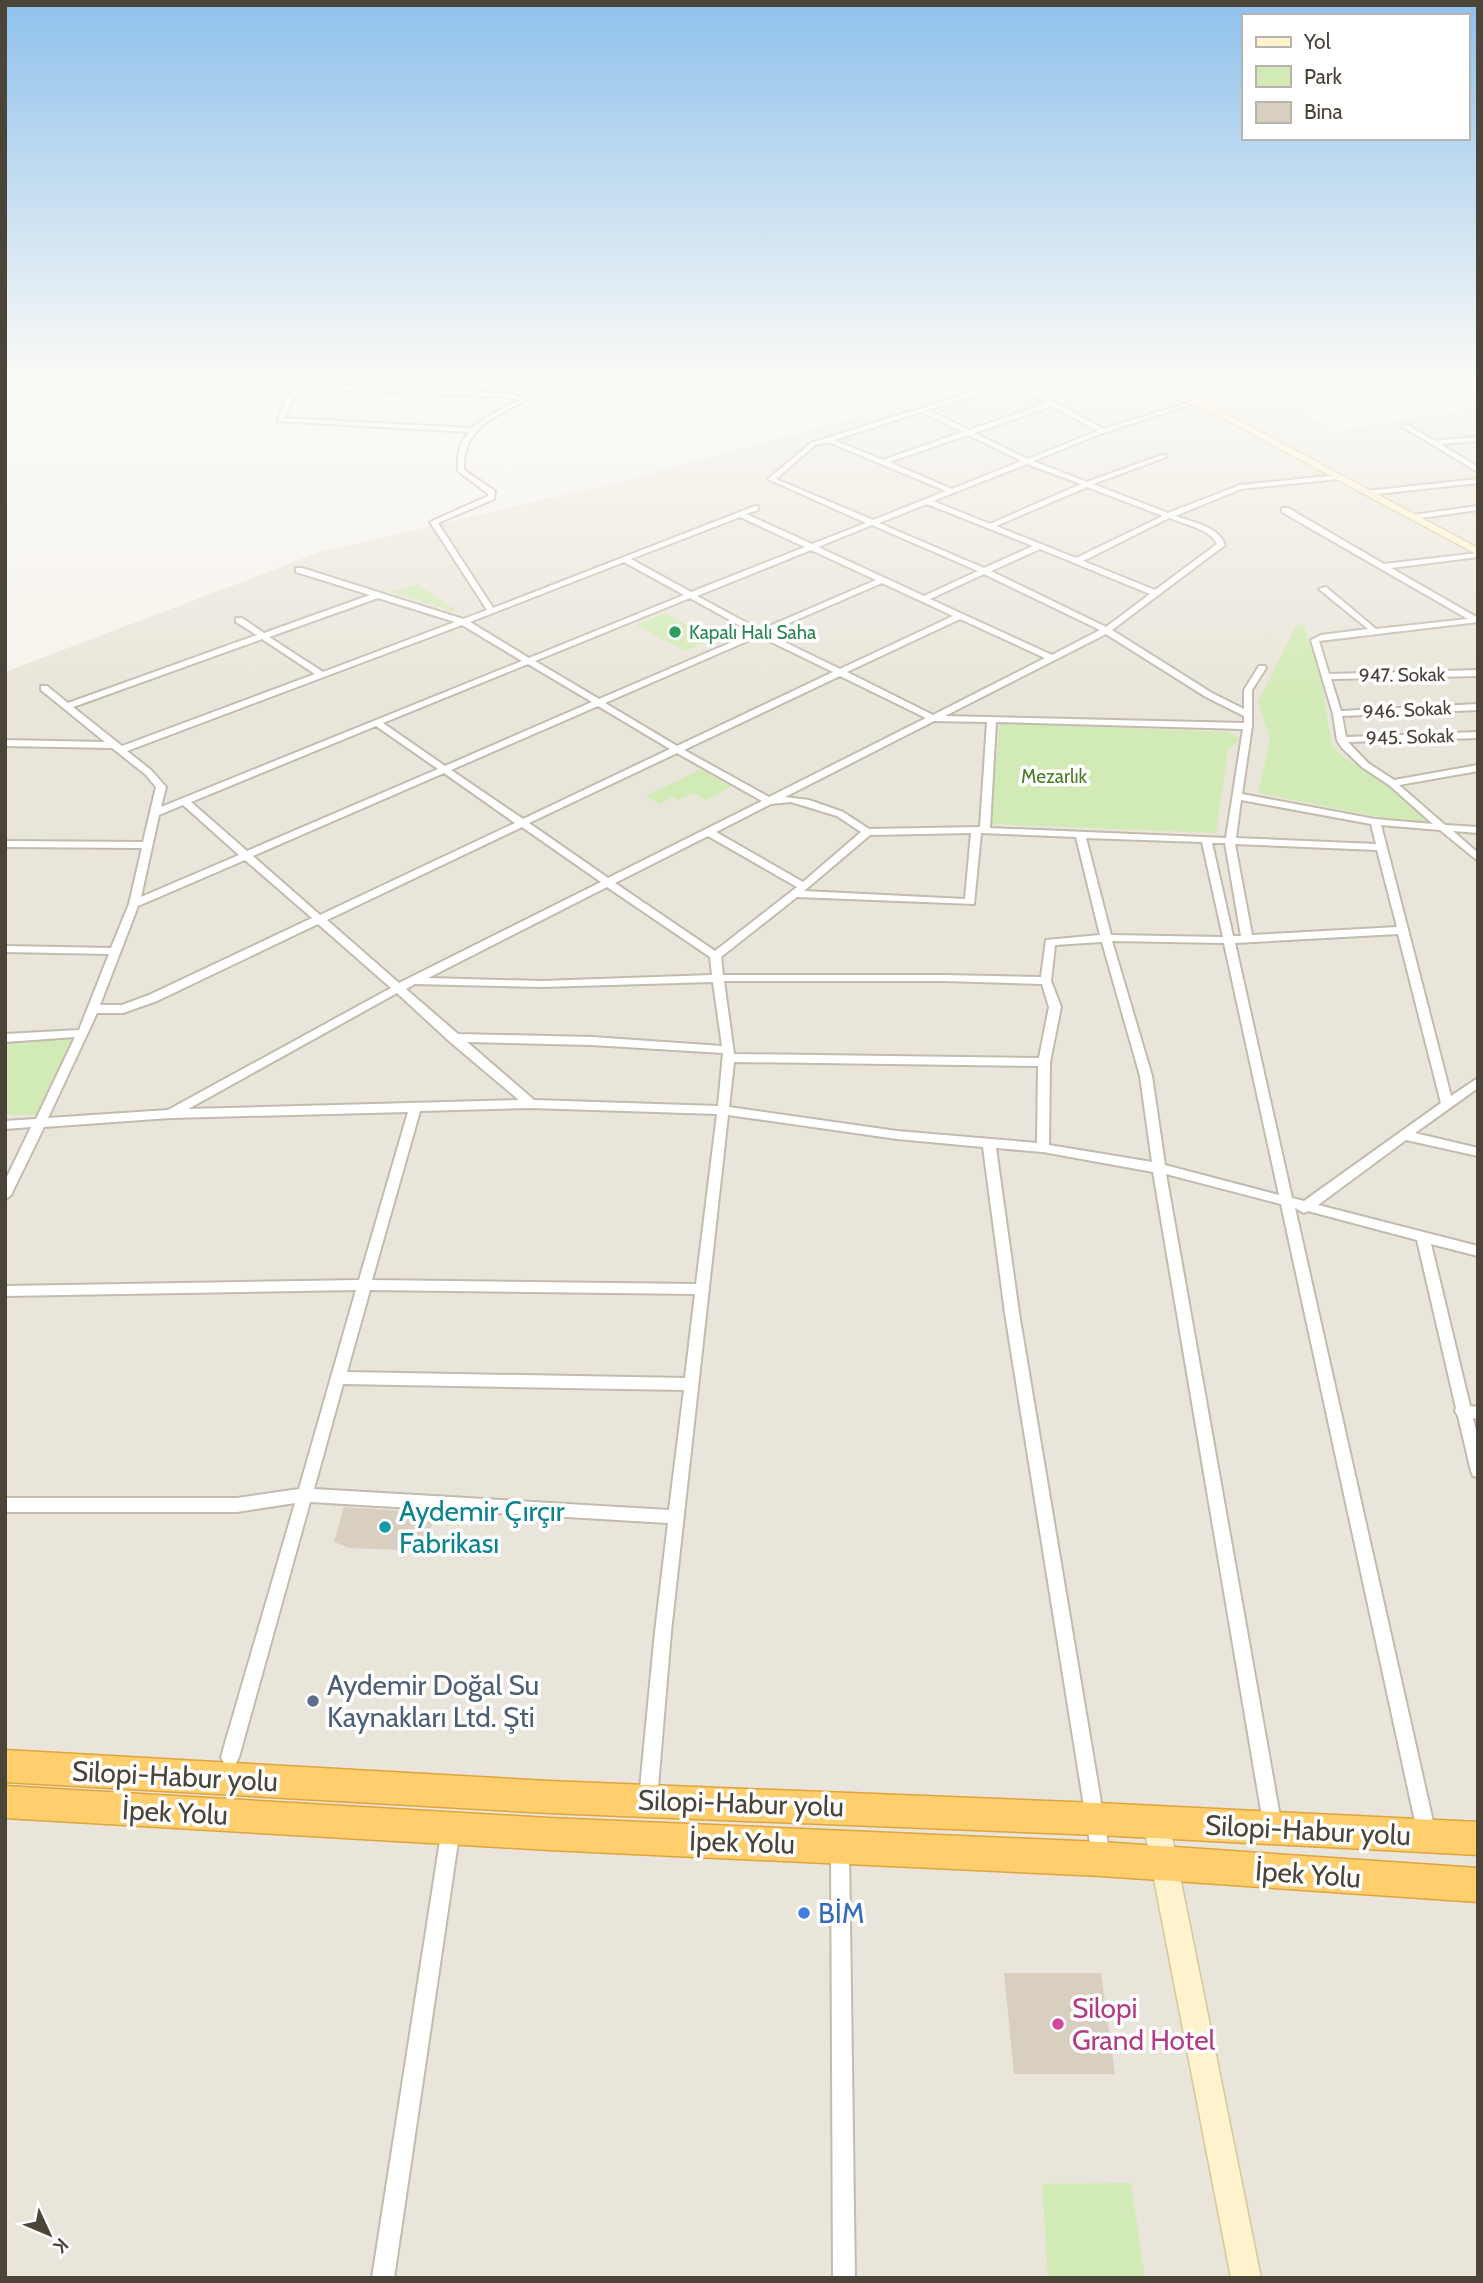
<svg xmlns="http://www.w3.org/2000/svg" width="1483" height="2283" font-family="Cabin,sans-serif">
<rect width="100%" height="100%" fill="#f6f3ec"/>
<!-- residential -->
<path fill="#eae5da" d="M917 379H1238L1286 399 1334 432 1478 408V2278H5V672L320 552 615 483 943 394Z"/>
<!-- green -->
<g fill="#d2eab5">
<path d="M417 584 459 613 391 592Z"/>
<path d="M665 613 714 639 685 651 636 625Z"/>
<path d="M1304 624 1321 679 1332 745 1343 757 1390 785 1428 822 1380 817 1258 793 1270 739 1258 702 1296 626Z"/>
<path d="M1000 723 1229 732 1240 739 1228 750 1216 833 990 824Z"/>
<path d="M701 769 731 787 706 800 694 793 678 800 672 797 660 804 646 796Z"/>
<path d="M72 1039 36 1115H5V1043Z"/>
<path d="M1131 2183 1145 2278H1048L1042 2184Z"/>
</g>
<!-- building -->
<g fill="#d8cfc1">
<path d="M344 1507 433 1513 429 1551 349 1548 334 1542Z"/>
<path d="M1004 1973H1101L1115 2074H1014Z"/>
</g>
<g fill="none" stroke-linecap="round" stroke-linejoin="round">
<!-- street casing -->
<g stroke="#c2bbae" stroke-width="4">
<g id="street">
<path d="M1004 379H1012L1104 429 1197 400V402L1100 434 1033 461 1087 482 1162 455H1166V457L1093 484 1168 513 1240 485 1338 475 1341 477 1338 479 1241 489 1175 516C1192 522 1218 526 1225 545L1112 630 1212 693 1244 709V690L1259 666H1265L1266 668 1252 690V726L1242 794 1375 819 1433 824 1389 785 1362 767 1342 748 1337 740 1333 714 1311 640 1321 635 1368 629 1319 589 1326 587 1376 629 1468 619 1282 512V508H1288L1384 564 1478 553V557L1391 568 1478 618V622L1319 641 1329 674 1478 670V676L1331 679 1341 711 1478 704V710L1342 716 1346 737 1478 732V738L1348 742 1368 763 1394 780 1478 765V771L1399 785 1445 825 1478 827V833L1453 831 1478 853V861L1440 830 1381 825 1451 1096 1478 1078V1088L1415 1133 1478 1148V1156L1406 1140 1318 1205 1478 1246V1256L1431 1244 1470 1406 1478 1407V1419L1473 1418 1478 1439V1477L1473 1476 1471 1471 1458 1416 1455 1411 1456 1408 1417 1240 1308 1211 1304 1213 1295 1208 1436 1835 1433 1841 1427 1844 1421 1841 1418 1835 1281 1204 1166 1174 1282 1828 1279 1834 1273 1837 1267 1834 1264 1828 1153 1172 1043 1152 996 1148 1019 1313 1110 1856 1107 1862 1101 1865 1095 1862 1092 1856 1005 1313 983 1147 897 1139 728 1115 671 1632 657 1799 654 1805 648 1808 642 1805 639 1799 655 1632 668 1523 310 1502 239 1757 236 1763 230 1765 224 1763 221 1757 295 1503 237 1512H5V1498H237L299 1489 356 1290 5 1296V1286L359 1280 408 1112 170 1118 44 1127 11 1195 5 1200V1181L31 1127 5 1129V1121L36 1119 75 1037 5 1042V1034L79 1030 109 954 5 952V946L111 948 129 904 142 848 5 847V841L143 842 156 787 145 774 112 748 5 746V740L105 742 41 690V686H47L68 703 257 635 236 622V618H242L264 633 370 595 296 572V568H302L463 619 487 610 430 522 488 496V494L458 471C457 455 459 444 469 432L277 421 288 395 299 381H303L302 384 508 393 525 399V401C493 417 462 429 464 470L495 491 494 499 438 523 493 608 755 506H758V510L746 514 812 544 866 523 768 479 811 443 1007 381ZM1011 384 1047 403 969 430 928 410ZM300 388 508 397 519 400 486 417 472 428 283 418ZM1052 406 1098 431 1028 459 974 433ZM921 412 963 432 883 460 834 440ZM968 435 1022 461 952 489 889 462ZM828 442 946 491 873 520 776 479 815 445ZM1027 464 1081 484 990 524 933 501ZM1087 487 1163 516 1076 558 996 526ZM927 504 1033 546 984 568 879 523ZM740 517 805 547 691 592 631 559ZM1169 518C1185 524 1210 529 1217 544L1155 590 1083 561ZM872 525 978 571 924 596 818 547ZM1040 549 1150 594 1106 627 991 571ZM811 550 876 580 760 630 697 596ZM624 562 684 595 529 658 470 622ZM984 574 1100 630 1052 655 930 599ZM882 583 953 616 840 669 766 633ZM378 598 455 622 323 672 269 637ZM690 598 753 633 599 699 535 661ZM960 619 1045 658 933 715 847 672ZM462 625 522 661 161 807 166 787 151 770 127 751ZM1106 634 1206 697 1244 716V723L945 716ZM759 636 833 672 677 746 605 703ZM262 639 315 674 122 746 73 707ZM528 664 592 702 445 766 383 723ZM840 676 926 718 769 797 684 750ZM598 706 670 749 523 819 451 770ZM934 721 987 722 980 827 869 829 843 812 809 800 785 797ZM996 722 1243 729 1226 838 990 828ZM376 726 438 769 247 851 191 802ZM677 753 762 801 608 878 529 823ZM444 773 515 823 320 915 253 856ZM1241 800 1371 824 1376 844 1236 838ZM791 802 837 816 861 832 803 882 716 832 771 804ZM183 805 239 855 141 897 159 815ZM522 827 601 882 399 983 327 920ZM971 833 965 899 804 891 870 835ZM981 833 1076 837 1100 935 1046 940 1041 977 944 975H723L721 957 797 897 974 904ZM708 836 797 887 715 951 615 883ZM1086 838 1202 842 1223 937 1111 935ZM1212 843H1225L1241 936H1233ZM1235 844 1377 850 1397 927 1252 935ZM245 860 312 918 149 995 122 1005H100L138 906ZM607 887 710 957 712 975 542 981 428 978ZM318 924 391 988 168 1110 48 1118 97 1013H123L157 1001ZM1398 934 1441 1103 1304 1201 1292 1198 1235 943ZM1112 941 1224 943 1279 1195 1165 1165 1152 1076ZM1102 942 1140 1076 1152 1162 1049 1145 1050 1062 1061 1007 1051 981 1055 945ZM724 981H944L1042 984 1049 1007 1039 1058 734 1054ZM713 982 722 1046 592 1037 458 1034 406 989 415 984 542 987ZM397 993 449 1041 519 1100 188 1109ZM467 1042 592 1045 723 1053 718 1106 534 1100ZM734 1062 1038 1066 1037 1143 897 1131 729 1107ZM531 1108 717 1114 696 1284 372 1280 420 1111ZM370 1290 695 1294 685 1378 347 1372ZM343 1384 684 1390 669 1510 314 1489Z"/>
<path d="M1403 425H1407L1435 441 1478 437V441L1440 444 1478 467V472L1403 427Z"/>
<path d="M1478 479V483L1367 495 1363 493 1367 491Z"/>
<path d="M1478 506V510L1413 519 1409 517 1413 515Z"/>
<path d="M451 1819 457 1822 460 1828 394 2278H372L442 1828 445 1822Z"/>
<path d="M840 1841 846 1844 849 1850 855 2278H833L831 1850 834 1844Z"/>
</g>
</g>
<!-- secondary casing -->
<g stroke="#d6c79b" stroke-width="3">
<g id="secondary">
<path d="M1150 379H1161L1478 548V555Z"/>
<path d="M1156 1809 1165 1813 1169 1822 1261 2278H1231L1143 1822 1147 1813Z"/>
</g>
</g>
<!-- highway casing -->
<g stroke="#e0a43c" stroke-width="3">
<g id="highway">
<path d="M5 1750 549 1781 1097 1803 1478 1822V1855L1097 1835 549 1813 5 1782Z"/>
<path d="M5 1786 549 1818 1101 1842 1478 1868V1902L1101 1876 549 1850 5 1818Z"/>
</g>
</g>
<!-- street -->
<use href="#street" fill="#fff" fill-rule="evenodd"/>
<!-- secondary -->
<use href="#secondary" fill="#fff3cd" fill-rule="evenodd"/>
<!-- highway -->
<use href="#highway" fill="#ffcf6e" fill-rule="evenodd"/>
</g>
<!-- sky -->
<linearGradient id="sky" x2="0" y2="1"><stop stop-color="#8fc1ec"/><stop offset="0.54" stop-color="#fbfaf6"/><stop offset="1" stop-color="#fbfaf6" stop-opacity="0"/></linearGradient>
<rect width="1483" height="699" fill="url(#sky)"/>
<!-- markers -->
<circle fill="#2e9e5b" stroke="#fff" stroke-width="2.5" cx="675" cy="632" r="7"/>
<circle fill="#0f9aa8" stroke="#fff" stroke-width="2.5" cx="385" cy="1527" r="7"/>
<circle fill="#5c6f8a" stroke="#fff" stroke-width="2.5" cx="313" cy="1701" r="7"/>
<circle fill="#3f7fe0" stroke="#fff" stroke-width="2.5" cx="804" cy="1913" r="7"/>
<circle fill="#d1479c" stroke="#fff" stroke-width="2.5" cx="1058" cy="2024" r="7"/>
<g text-anchor="middle" dominant-baseline="central" stroke-width="7" stroke-linejoin="round" paint-order="stroke">
<!-- far-leisure labels -->
<g font-size="19" fill="#27864d" stroke="#fff" text-anchor="start">
<text x="689" y="632">Kapalı Halı Saha</text>
</g>
<!-- far-street labels -->
<g font-size="19" fill="#4b4439" stroke="#fff">
<text transform="translate(1402 675) rotate(-1)">947. Sokak</text>
<text transform="translate(1407 710) rotate(-3)">946. Sokak</text>
<text transform="translate(1410 737) rotate(-2)">945. Sokak</text>
</g>
<!-- far-park labels -->
<g font-size="19" fill="#4a7f2a" stroke="#fff">
<text x="1054" y="776">Mezarlık</text>
</g>
<!-- near-culture labels -->
<g font-size="28" fill="#0d838f" stroke="#fff" text-anchor="start">
<text x="399" y="1511">Aydemir Çırçır<tspan x="399" dy="32">Fabrikası</tspan></text>
</g>
<!-- near-service labels -->
<g font-size="28" fill="#4e5e75" stroke="#fff" text-anchor="start">
<text x="327" y="1685">Aydemir Doğal Su<tspan x="327" dy="32">Kaynakları Ltd. Şti</tspan></text>
</g>
<!-- near-street labels -->
<g font-size="28" fill="#4b4439" stroke="#fff">
<text transform="translate(175 1776) rotate(3)">Silopi-Habur yolu</text>
<text transform="translate(741 1803) rotate(2)">Silopi-Habur yolu</text>
<text transform="translate(175 1812) rotate(3)">İpek Yolu</text>
<text transform="translate(1308 1830) rotate(3)">Silopi-Habur yolu</text>
<text transform="translate(742 1842) rotate(2)">İpek Yolu</text>
<text transform="translate(1308 1874) rotate(4)">İpek Yolu</text>
</g>
<!-- near-shop labels -->
<g font-size="28" fill="#366cbe" stroke="#fff" text-anchor="start">
<text x="818" y="1913">BİM</text>
</g>
<!-- near-hotel labels -->
<g font-size="28" fill="#b23c85" stroke="#fff" text-anchor="start">
<text x="1072" y="2008">Silopi<tspan x="1072" dy="32">Grand Hotel</tspan></text>
</g>
</g>
<!-- border -->
<rect width="1483" height="2283" fill="none" stroke="#4b4439" stroke-width="14"/>
<!-- legend -->
<rect x="1242" y="14" width="228" height="126" fill="#ffffff" stroke="#b7b4b0" stroke-width="2"/>
<rect x="1256" y="37" width="35" height="10" fill="#fff3cd" stroke="#b7b4b0" stroke-width="2"/>
<text x="1304" y="49" font-size="21" fill="#4b4439">Yol</text>
<rect x="1256" y="66" width="35" height="21" fill="#d2eab5" stroke="#b7b4b0" stroke-width="2"/>
<text x="1304" y="84" font-size="21" fill="#4b4439">Park</text>
<rect x="1256" y="102" width="35" height="21" fill="#d8cfc1" stroke="#b7b4b0" stroke-width="2"/>
<text x="1304" y="119" font-size="21" fill="#4b4439">Bina</text>
<!-- north arrow -->
<g transform="translate(49 2234) rotate(134)" stroke="#ffffff" stroke-width="5" paint-order="stroke">
<path d="M0-5L12 26L0 18L-12 26Z" fill="#4b4439"/>
<text y="-10" font-size="19" font-weight="bold" text-anchor="middle" fill="#4b4439">K</text>
</g>
</svg>
